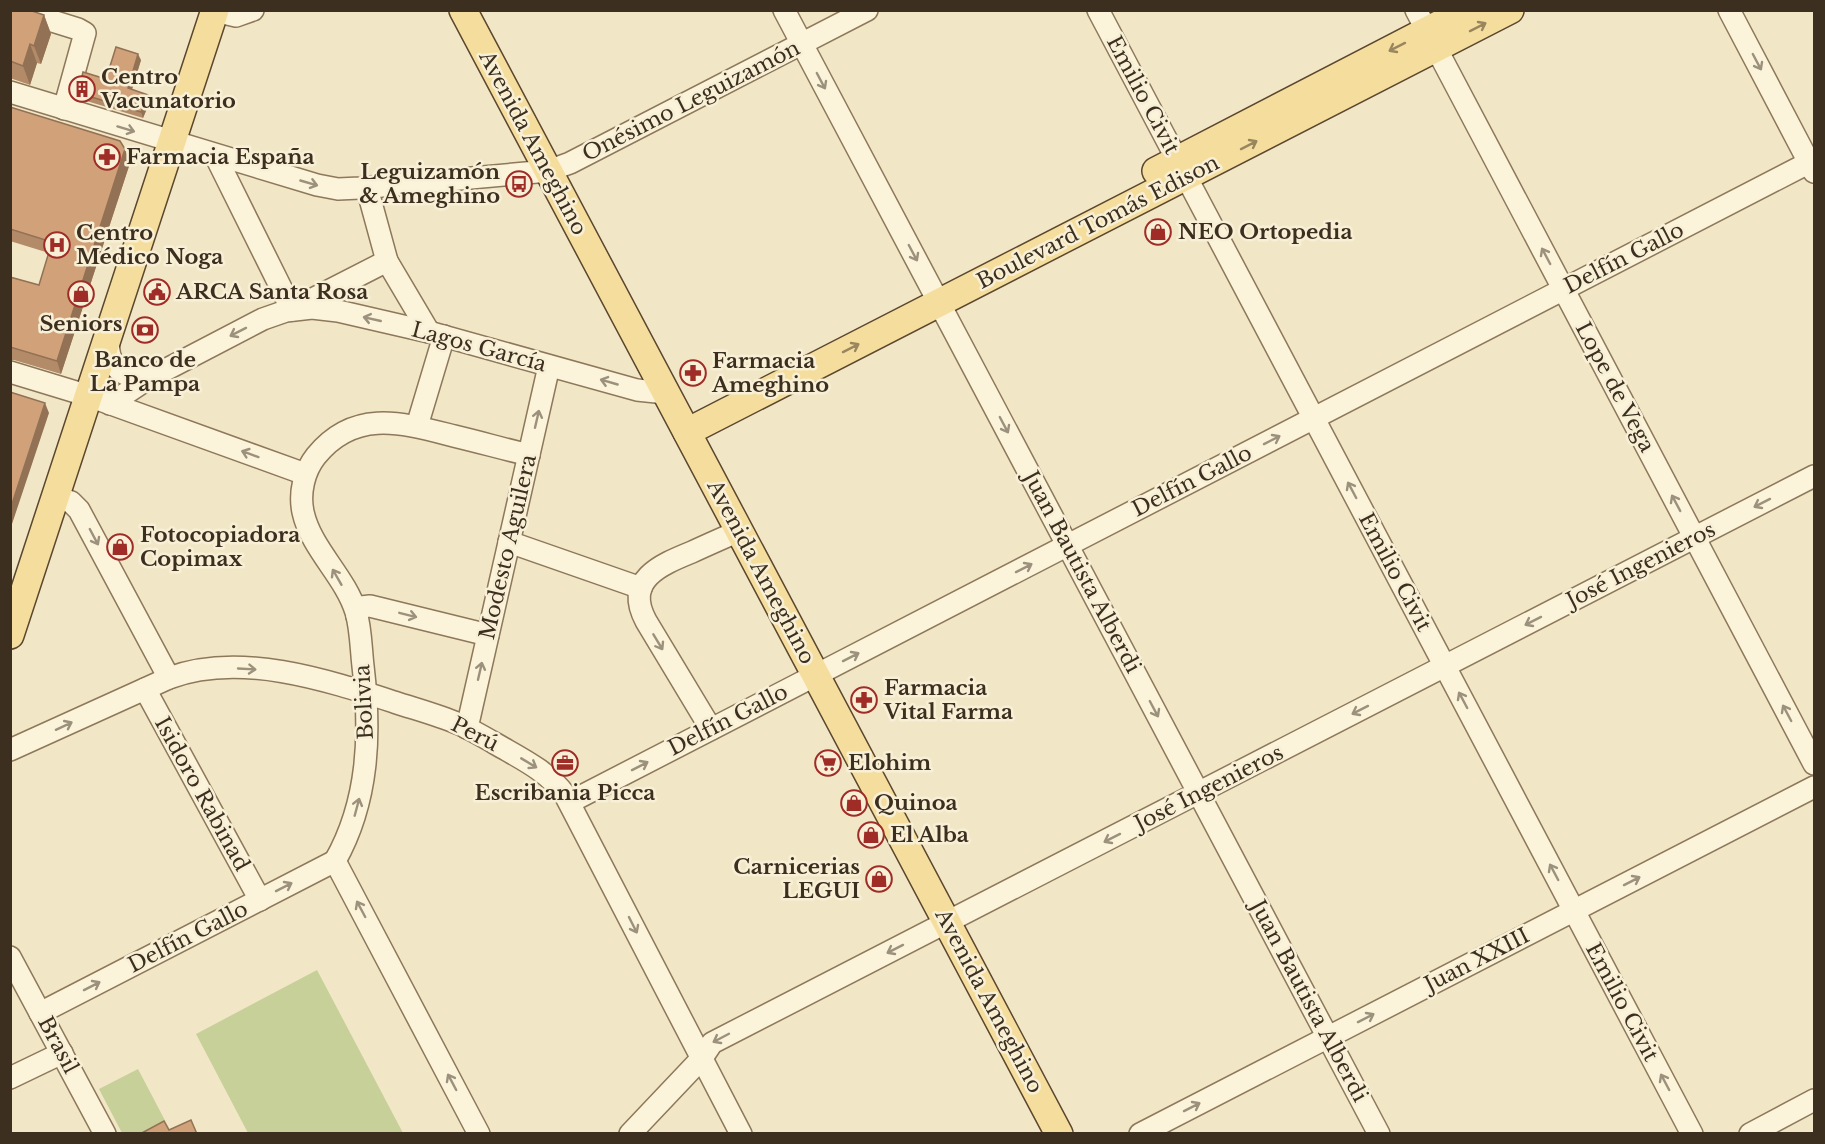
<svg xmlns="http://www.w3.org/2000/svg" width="1825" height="1144" font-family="'Libre Baskerville',serif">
<rect width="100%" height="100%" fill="#f1e6c6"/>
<!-- green -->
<g fill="#c7d099">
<path d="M317 970 403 1133H248L196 1034Z"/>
<path d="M138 1069 170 1130 164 1133H122L99 1089Z"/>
</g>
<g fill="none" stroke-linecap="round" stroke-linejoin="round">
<!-- minor casing -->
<g stroke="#8d785a" stroke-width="24">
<g id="minor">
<path d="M17 10 78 29 85 33 64 109"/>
<path d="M784 10 1379 1134"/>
<path d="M1098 10 1692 1134"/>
<path d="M1416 10 1814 764"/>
<path d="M1729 10 1814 172"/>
<path d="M215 11 236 16 253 10"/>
<path d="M10 92 317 185 338 189 360 188 548 171 570 163 867 10"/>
<path d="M215 155 292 310"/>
<path d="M367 188 387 261 429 332"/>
<path d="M297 307 387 261"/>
<path d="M109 337C105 365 124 382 151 377"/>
<path d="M10 372 89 396 305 474"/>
<path d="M110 404 146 380 263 319 286 311 312 308 338 311 429 332 637 390 666 393"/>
<path d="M417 426 444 336"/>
<path d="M56 497 71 502 79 510 169 678"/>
<path d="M509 542 641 588"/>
<path d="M357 616 361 607 370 606 488 635"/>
<path d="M145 689 260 900"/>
<path d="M467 728 549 366"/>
<path d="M711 729 646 621C624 580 660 565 692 552 707 545 723 538 739 531"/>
<path d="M10 750 169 678C239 651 327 680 394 702 415 709 438 715 459 724 474 731 489 740 503 748 526 761 549 773 565 795L741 1134"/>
<path d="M570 802 1814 160"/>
<path d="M335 861C369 801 371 733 363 666 361 649 361 629 356 612 345 576 311 549 303 512 299 493 304 471 316 456 355 408 403 423 454 436 479 442 504 449 529 455"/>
<path d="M335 861 479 1134"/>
<path d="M10 957 105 1134"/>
<path d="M40 1013 335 861"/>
<path d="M10 1078 62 1053"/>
<path d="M630 1134 702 1058 712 1043 1814 476"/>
<path d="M1140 1134 1814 787"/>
<path d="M1750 1134 1814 1100"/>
</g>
</g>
<!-- major casing -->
<g stroke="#5b462e" stroke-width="30">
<g id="major">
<path d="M463 10 1059 1134"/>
<path d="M1156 171 1467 10"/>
<path d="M687 432 1510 10"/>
<path d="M10 635 215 10"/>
</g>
</g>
<!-- minor -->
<use href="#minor" stroke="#fbf3da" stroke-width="21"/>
<!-- major -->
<use href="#major" stroke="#f5de9d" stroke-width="27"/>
</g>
<!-- wall -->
<g fill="#b48b69">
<path d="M10 10 44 15 51 34 41 64 37 63 30 85 10 78Z"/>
<path d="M141 60 132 90 150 101 143 118 80 99 78 93Z"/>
<path d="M10 107 130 163 61 374 14 360H10V277L39 285 49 253 10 241Z"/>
</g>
<!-- shaded-wall -->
<g fill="#927155">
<path d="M44 15 51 34 41 64 34 46Z"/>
<path d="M30 44 37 63 30 85 23 66Z"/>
<path d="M138 54 141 60 130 95 128 88Z"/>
<path d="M148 95 150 101 143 118 141 112Z"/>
<path d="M125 149 130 163 61 374 57 361Z"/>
<path d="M45 403 49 413 10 530V510Z"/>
</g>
<!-- building -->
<g fill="#d1a27a" stroke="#927155" stroke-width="1.5">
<path d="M10 10H29L44 15 34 46 30 44 23 66 10 61Z"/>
<path d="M116 47 138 54 128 88 148 95 141 112 78 93 83 72 106 79Z"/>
<path d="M10 107 120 141 125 149 57 361 10 347V277L39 285 52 242 10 229Z"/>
<path d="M10 392 45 403 10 510Z"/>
<path d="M191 1120 197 1134H140L164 1121 169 1130Z"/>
</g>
<!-- one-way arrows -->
<defs><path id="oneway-shaft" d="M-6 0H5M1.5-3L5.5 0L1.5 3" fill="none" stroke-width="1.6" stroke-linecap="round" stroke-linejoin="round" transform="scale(1.5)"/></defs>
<g stroke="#99865e">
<use href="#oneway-shaft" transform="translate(1478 27) rotate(-27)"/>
<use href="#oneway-shaft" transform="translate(1397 47) rotate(153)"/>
<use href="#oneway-shaft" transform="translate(1249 145) rotate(-27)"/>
<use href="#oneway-shaft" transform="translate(851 348) rotate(-27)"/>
</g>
<g stroke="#9c917c">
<use href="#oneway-shaft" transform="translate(1757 62) rotate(62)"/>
<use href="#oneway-shaft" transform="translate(821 81) rotate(62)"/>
<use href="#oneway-shaft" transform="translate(126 129) rotate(17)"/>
<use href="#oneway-shaft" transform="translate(309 183) rotate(16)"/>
<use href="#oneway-shaft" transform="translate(913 253) rotate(62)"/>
<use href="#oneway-shaft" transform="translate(1546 256) rotate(-118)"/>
<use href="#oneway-shaft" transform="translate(372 319) rotate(-167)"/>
<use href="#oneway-shaft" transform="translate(238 332) rotate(153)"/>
<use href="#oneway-shaft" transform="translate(609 382) rotate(-164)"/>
<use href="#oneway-shaft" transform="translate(537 419) rotate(-77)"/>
<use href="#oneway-shaft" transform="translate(1004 425) rotate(62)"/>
<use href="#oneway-shaft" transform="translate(1272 440) rotate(-27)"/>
<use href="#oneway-shaft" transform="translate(250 454) rotate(-160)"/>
<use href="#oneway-shaft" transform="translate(1352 490) rotate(-118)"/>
<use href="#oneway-shaft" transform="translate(1676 503) rotate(-118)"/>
<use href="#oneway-shaft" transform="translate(1762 503) rotate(153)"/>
<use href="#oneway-shaft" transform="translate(94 537) rotate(62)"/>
<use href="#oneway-shaft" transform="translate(1024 568) rotate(-27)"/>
<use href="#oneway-shaft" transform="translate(337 577) rotate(-120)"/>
<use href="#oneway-shaft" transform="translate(408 615) rotate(14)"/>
<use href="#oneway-shaft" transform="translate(1533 621) rotate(153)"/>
<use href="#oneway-shaft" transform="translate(658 642) rotate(59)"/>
<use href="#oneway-shaft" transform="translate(851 657) rotate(-27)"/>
<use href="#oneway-shaft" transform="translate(247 669) rotate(3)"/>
<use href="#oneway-shaft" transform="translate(480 671) rotate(-77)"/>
<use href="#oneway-shaft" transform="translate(1463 700) rotate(-118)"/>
<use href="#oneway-shaft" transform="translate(1154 709) rotate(62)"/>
<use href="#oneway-shaft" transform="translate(1360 710) rotate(153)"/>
<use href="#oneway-shaft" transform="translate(1787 713) rotate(-118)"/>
<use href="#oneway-shaft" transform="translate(64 726) rotate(-25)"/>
<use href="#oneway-shaft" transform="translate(529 763) rotate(31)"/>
<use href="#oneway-shaft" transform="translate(640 766) rotate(-27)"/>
<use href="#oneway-shaft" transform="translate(357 807) rotate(-75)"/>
<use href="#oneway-shaft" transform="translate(1112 838) rotate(153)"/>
<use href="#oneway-shaft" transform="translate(1554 872) rotate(-118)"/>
<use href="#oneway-shaft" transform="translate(1632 881) rotate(-27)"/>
<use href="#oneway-shaft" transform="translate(284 887) rotate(-27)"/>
<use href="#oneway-shaft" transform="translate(361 909) rotate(-118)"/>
<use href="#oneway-shaft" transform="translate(633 925) rotate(63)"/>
<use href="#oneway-shaft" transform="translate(895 949) rotate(153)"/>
<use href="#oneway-shaft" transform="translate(92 986) rotate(-27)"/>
<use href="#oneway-shaft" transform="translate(1366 1018) rotate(-27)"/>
<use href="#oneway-shaft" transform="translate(721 1038) rotate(152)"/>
<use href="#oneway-shaft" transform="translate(452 1082) rotate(-118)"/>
<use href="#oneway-shaft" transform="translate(1665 1082) rotate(-118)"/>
<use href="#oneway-shaft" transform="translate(1192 1107) rotate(-27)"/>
</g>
<!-- icons -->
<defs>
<g id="building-ring" transform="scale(1.35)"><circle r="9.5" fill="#f8f0d6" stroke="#a02c27" stroke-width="1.5"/><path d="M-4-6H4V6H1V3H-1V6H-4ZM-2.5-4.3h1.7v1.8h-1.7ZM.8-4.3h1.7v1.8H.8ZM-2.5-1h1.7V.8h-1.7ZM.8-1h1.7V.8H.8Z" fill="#a02c27"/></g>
<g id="pharmacy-ring" transform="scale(1.35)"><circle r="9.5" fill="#f8f0d6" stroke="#a02c27" stroke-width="1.5"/><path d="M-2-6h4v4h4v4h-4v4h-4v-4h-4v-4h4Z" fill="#a02c27"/></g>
<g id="bus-ring" transform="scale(1.35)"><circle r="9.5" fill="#f8f0d6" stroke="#a02c27" stroke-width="1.5"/><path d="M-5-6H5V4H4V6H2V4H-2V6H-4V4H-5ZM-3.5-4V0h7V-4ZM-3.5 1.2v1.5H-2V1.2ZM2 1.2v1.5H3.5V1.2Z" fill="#a02c27"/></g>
<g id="shop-ring" transform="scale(1.35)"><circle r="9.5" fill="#f8f0d6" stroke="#a02c27" stroke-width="1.5"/><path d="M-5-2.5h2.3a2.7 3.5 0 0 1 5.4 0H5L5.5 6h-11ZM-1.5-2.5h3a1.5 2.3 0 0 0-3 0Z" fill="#a02c27"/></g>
<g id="hospital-ring" transform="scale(1.35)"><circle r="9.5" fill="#f8f0d6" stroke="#a02c27" stroke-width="1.5"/><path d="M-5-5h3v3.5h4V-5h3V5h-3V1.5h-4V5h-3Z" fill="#a02c27"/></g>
<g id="civic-ring" transform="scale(1.35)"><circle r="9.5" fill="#f8f0d6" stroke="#a02c27" stroke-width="1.5"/><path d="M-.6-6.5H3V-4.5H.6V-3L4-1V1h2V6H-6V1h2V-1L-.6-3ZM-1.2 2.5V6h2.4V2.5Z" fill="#a02c27"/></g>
<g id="bank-ring" transform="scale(1.35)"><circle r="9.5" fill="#f8f0d6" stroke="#a02c27" stroke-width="1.5"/><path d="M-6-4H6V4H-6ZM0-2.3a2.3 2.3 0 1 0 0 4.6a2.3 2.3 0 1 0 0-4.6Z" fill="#a02c27"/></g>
<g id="office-ring" transform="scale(1.35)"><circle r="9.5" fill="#f8f0d6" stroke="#a02c27" stroke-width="1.5"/><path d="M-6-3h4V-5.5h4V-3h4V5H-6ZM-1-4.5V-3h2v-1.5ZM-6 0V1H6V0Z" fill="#a02c27"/></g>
<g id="supermarket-ring" transform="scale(1.35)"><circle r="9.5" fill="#f8f0d6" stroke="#a02c27" stroke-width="1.5"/><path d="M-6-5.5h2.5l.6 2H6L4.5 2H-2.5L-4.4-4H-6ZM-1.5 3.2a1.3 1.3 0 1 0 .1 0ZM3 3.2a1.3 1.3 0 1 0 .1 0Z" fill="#a02c27"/></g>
</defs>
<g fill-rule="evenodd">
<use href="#building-ring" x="82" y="89"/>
<use href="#pharmacy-ring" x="107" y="157"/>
<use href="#bus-ring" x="519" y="184"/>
<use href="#shop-ring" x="1158" y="232"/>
<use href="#hospital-ring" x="57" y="245"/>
<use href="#civic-ring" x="157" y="292"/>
<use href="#shop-ring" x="81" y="294"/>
<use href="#bank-ring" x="145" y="330"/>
<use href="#pharmacy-ring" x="693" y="373"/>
<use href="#shop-ring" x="120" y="547"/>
<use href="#pharmacy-ring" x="864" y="700"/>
<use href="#office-ring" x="565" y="763"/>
<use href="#supermarket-ring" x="828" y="763"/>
<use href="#shop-ring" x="854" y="803"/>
<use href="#shop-ring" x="871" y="835"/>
<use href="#shop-ring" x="879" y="879"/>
</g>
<g text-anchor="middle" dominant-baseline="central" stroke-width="5" stroke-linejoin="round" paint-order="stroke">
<!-- poi labels -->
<g font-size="21" font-weight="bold" fill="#3d2f1f" stroke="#f8f0d6" text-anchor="start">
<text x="101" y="77">Centro<tspan x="101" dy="24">Vacunatorio</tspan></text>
<text x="126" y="157">Farmacia España</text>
<text x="500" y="172" text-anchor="end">Leguizamón<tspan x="500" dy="24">&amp; Ameghino</tspan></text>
<text x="1178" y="232">NEO Ortopedia</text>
<text x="76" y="233">Centro<tspan x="76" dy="24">Médico Noga</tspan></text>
<text x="176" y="292">ARCA Santa Rosa</text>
<text x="81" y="324" text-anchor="middle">Seniors</text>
<text x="145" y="360" text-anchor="middle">Banco de<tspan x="145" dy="24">La Pampa</tspan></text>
<text x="712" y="361">Farmacia<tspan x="712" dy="24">Ameghino</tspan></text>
<text x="140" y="535">Fotocopiadora<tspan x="140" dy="24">Copimax</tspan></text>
<text x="884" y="688">Farmacia<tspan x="884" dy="24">Vital Farma</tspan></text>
<text x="848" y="763">Elohim</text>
<text x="565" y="793" text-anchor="middle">Escribania Picca</text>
<text x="874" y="803">Quinoa</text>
<text x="890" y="835">El Alba</text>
<text x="860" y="867" text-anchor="end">Carnicerias<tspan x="860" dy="24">LEGUI</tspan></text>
</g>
<!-- street labels -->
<g font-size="21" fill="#3d2f1f" stroke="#f8f0d6">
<text transform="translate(1143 95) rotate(62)">Emilio Civit</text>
<text transform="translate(691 101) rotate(-27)">Onésimo Leguizamón</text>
<text transform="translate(533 143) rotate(62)">Avenida Ameghino</text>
<text transform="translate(1098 222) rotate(-27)">Boulevard Tomás Edison</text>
<text transform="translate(1624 258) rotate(-27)">Delfín Gallo</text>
<text transform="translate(479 347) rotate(15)">Lagos García</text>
<text transform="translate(1615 387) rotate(62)">Lope de Vega</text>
<text transform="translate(1192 481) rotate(-27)">Delfín Gallo</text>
<text transform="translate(508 547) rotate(-77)">Modesto Aguilera</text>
<text transform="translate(1641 565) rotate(-27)">José Ingenieros</text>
<text transform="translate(761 572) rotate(62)">Avenida Ameghino</text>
<text transform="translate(1082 572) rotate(62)">Juan Bautista Alberdi</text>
<text transform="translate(1395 572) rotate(62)">Emilio Civit</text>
<text transform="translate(364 702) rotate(-93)">Bolivia</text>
<text transform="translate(728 720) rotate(-27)">Delfín Gallo</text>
<text transform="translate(475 734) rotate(27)">Perú</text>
<text transform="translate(1209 788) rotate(-27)">José Ingenieros</text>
<text transform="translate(202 794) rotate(61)">Isidoro Rabinad</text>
<text transform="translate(188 937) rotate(-27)">Delfín Gallo</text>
<text transform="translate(1477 960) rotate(-27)">Juan XXIII</text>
<text transform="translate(989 1001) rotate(62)">Avenida Ameghino</text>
<text transform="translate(1309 1001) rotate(62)">Juan Bautista Alberdi</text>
<text transform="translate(1622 1002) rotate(62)">Emilio Civit</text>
<text transform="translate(58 1045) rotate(62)">Brasil</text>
</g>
</g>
<!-- border -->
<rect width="1825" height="1144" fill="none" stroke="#3d2f1f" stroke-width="24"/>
</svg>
